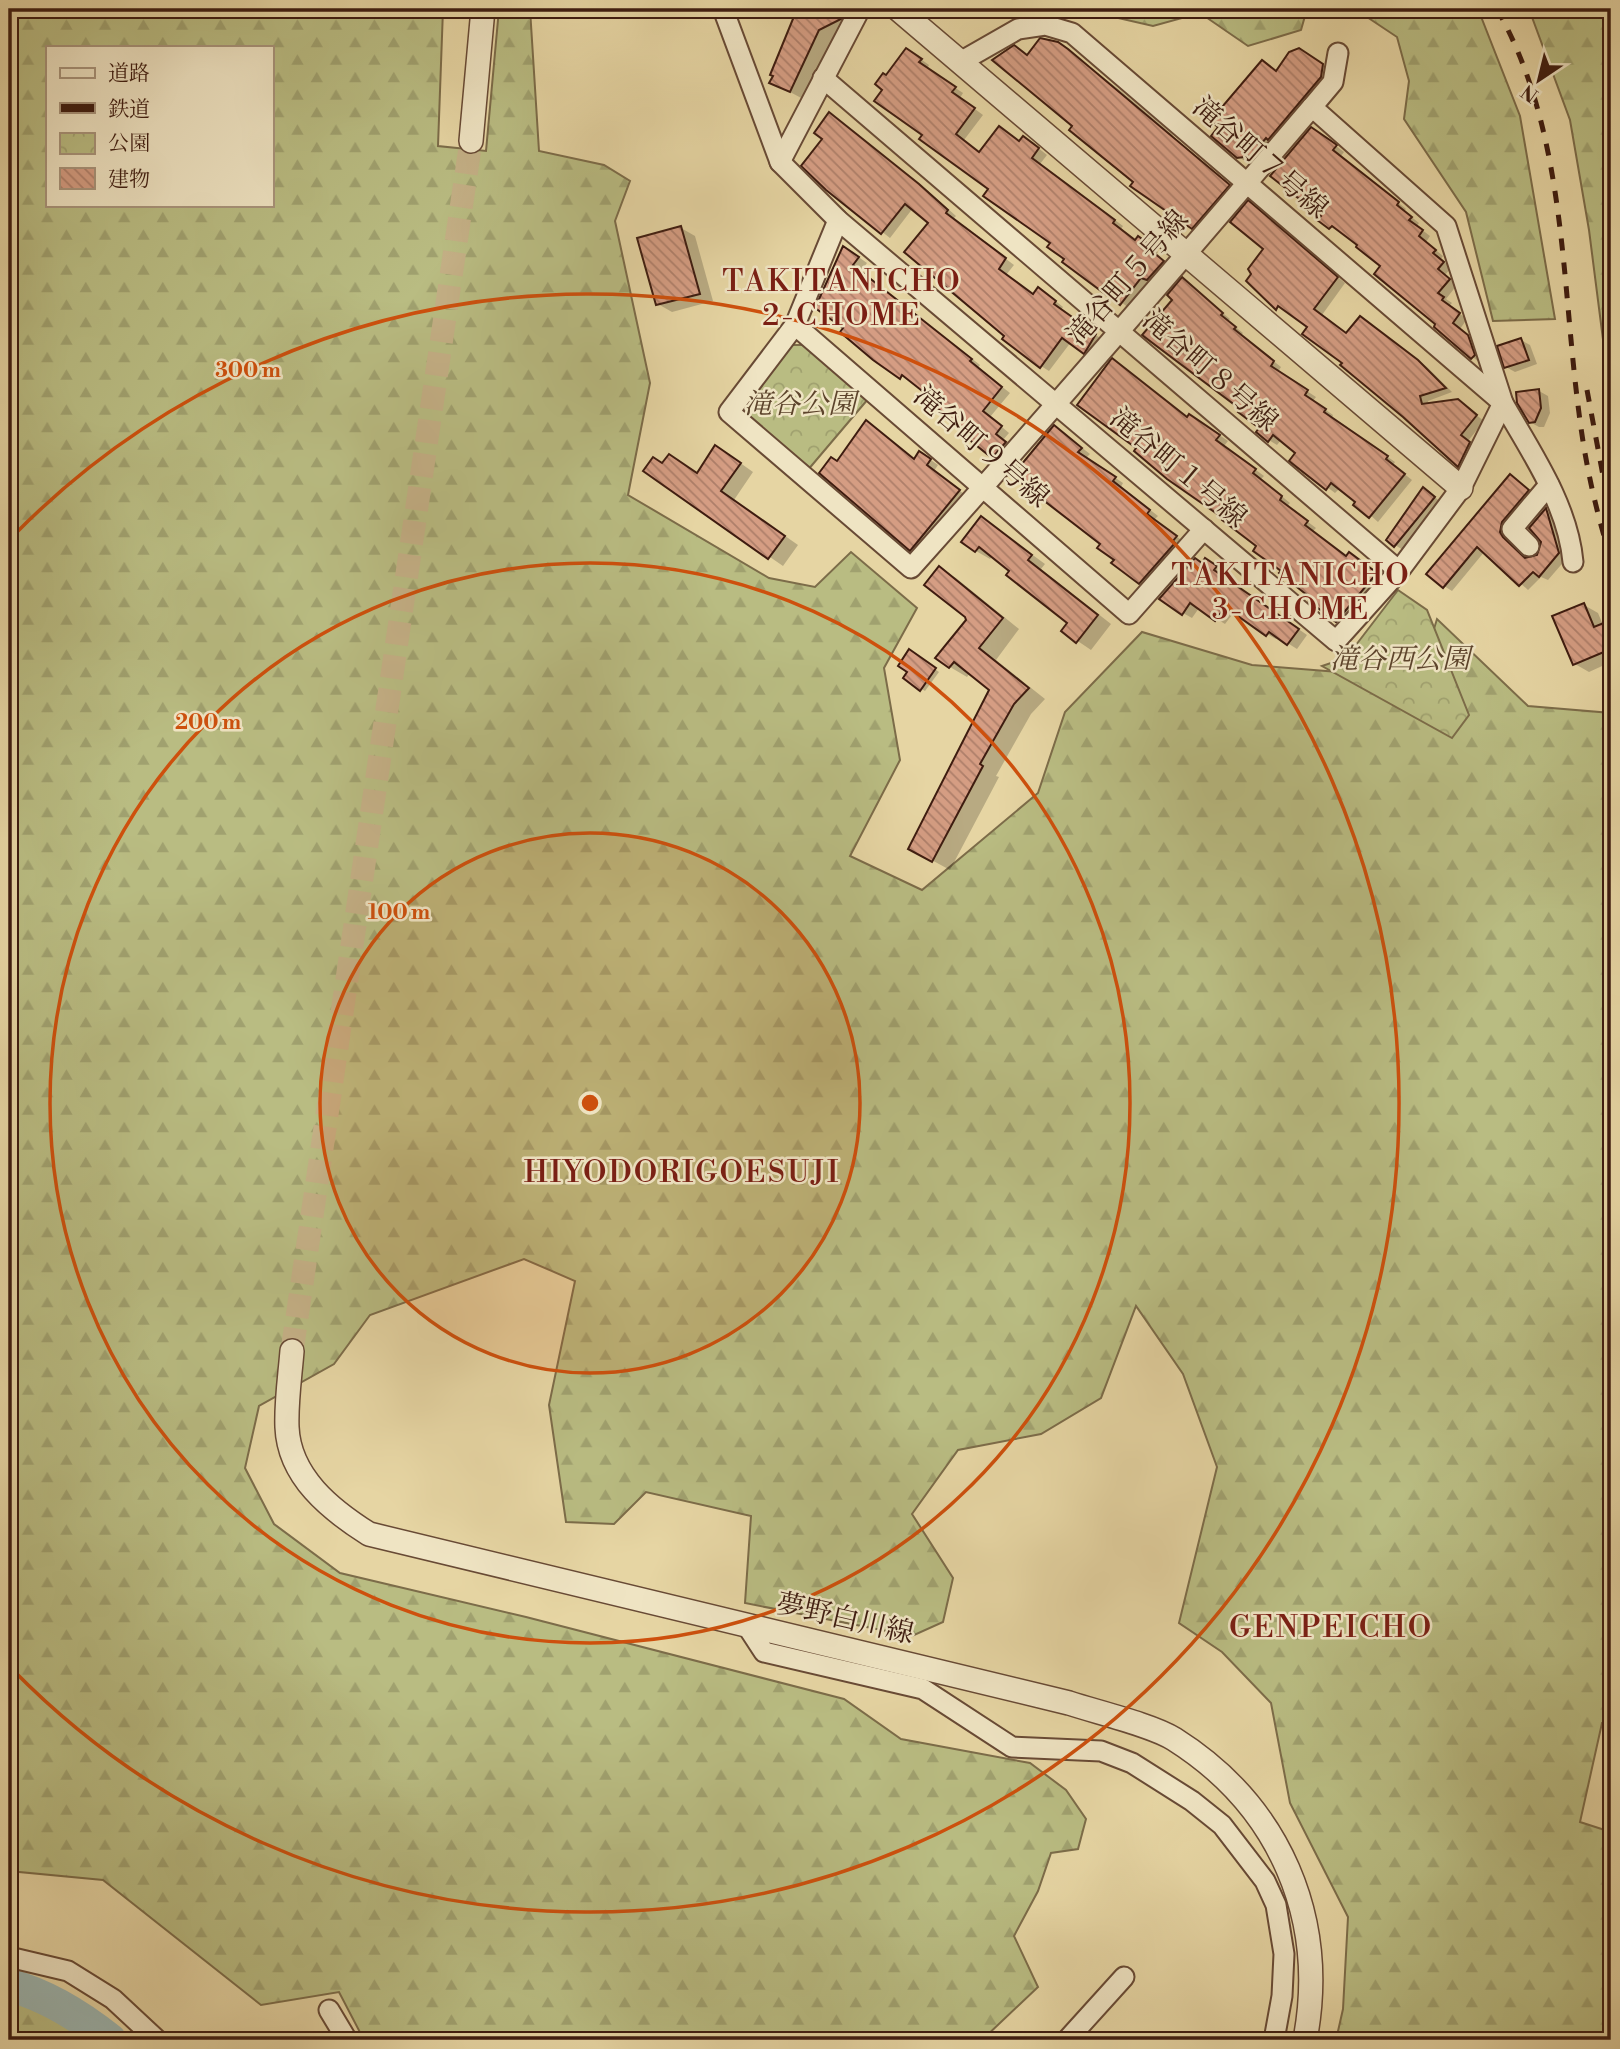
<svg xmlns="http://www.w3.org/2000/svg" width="1620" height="2049" font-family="'Libre Bodoni','Noto Serif JP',serif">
<defs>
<pattern id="forest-firs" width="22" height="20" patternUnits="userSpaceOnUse" patternTransform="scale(1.75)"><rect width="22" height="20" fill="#b9bc82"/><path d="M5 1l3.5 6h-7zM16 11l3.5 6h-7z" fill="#a0a16f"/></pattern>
<pattern id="park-crowns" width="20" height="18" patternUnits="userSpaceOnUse" patternTransform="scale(1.75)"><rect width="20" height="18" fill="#b9bc82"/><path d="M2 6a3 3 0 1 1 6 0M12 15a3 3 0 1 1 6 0" fill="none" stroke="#a0a16f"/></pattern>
<pattern id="building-back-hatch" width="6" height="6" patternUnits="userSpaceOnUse" patternTransform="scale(1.75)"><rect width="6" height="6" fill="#d59d83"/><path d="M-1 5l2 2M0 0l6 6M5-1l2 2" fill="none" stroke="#ae7f6a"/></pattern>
</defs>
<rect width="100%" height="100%" fill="#e6d5a3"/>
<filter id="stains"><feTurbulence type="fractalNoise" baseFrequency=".00286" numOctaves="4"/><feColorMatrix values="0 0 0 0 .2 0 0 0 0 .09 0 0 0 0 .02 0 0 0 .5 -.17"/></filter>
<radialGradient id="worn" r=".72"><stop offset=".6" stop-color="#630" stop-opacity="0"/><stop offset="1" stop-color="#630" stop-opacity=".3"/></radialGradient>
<!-- forest -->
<g fill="url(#forest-firs)" stroke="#7c6c49" stroke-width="2" fill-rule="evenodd">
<path d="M9 9H443L438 146 486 151 499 9H530L539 151 604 165 630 181 615 221 650 383 628 495 769 578 815 587 851 552 917 608 884 668 900 760 850 856 922 890 1038 793 1065 712 1142 632 1252 665 1351 673 1413 698 1437 619 1528 706 1611 713V1724L1602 1723 1580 1822 1611 1832V2040H1336L1343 2009 1348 1917 1290 1803 1271 1703 1222 1652 1179 1623 1217 1467 1183 1374 1136 1306 1101 1398 1041 1434 958 1450 912 1514 953 1578 943 1622 912 1636 745 1603 751 1516 646 1492 614 1524 566 1522 549 1405 575 1281 524 1259 370 1315 334 1364 259 1406 245 1468 274 1524 340 1573 526 1617 844 1699 901 1739 1030 1763 1066 1790 1086 1819 1078 1849 1051 1853 1038 1891 1014 1936 1038 1987 982 2040H364L339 1992 261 2005 103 1880 9 1871ZM47 47H271V205H47Z"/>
<path d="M1079 9H1307L1301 30 1248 46 1200 13 1153 26Z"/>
<path d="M1355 9H1478L1520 116 1555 319 1493 321 1466 212 1404 119 1409 81 1397 37Z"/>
<path d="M1529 9H1611V402L1589 230 1570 120Z"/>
<path d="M9 1977 34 1985 129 2040H9Z"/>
</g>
<!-- park -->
<g fill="url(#park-crowns)" stroke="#7c6c49" stroke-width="2">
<path d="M783 345H803L868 399 807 471 744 419 741 404Z"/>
<path d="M1398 590 1427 610 1469 715 1452 738 1322 666 1346 658Z"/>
</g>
<!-- shadow -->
<g fill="#0003">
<path d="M799 9H863L807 101 771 82 785 46 782 44Z"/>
<path d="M1067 49 1121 91 1173 135 1171 138 1237 191 1201 233 1136 182 1075 125 1029 57Z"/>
<path d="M915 55 929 65 927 69 963 93 960 98 983 115 964 140 980 153 1000 128 1020 142 1032 143 1047 155 1040 164 1123 226 1121 229 1137 242 1148 244 1158 252 1156 255 1172 267 1130 309 1067 259 1052 242 925 134 884 89 887 77Z"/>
<path d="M1309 56 1331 71 1260 161 1247 162 1238 157 1263 62 1278 72Z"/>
<path d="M830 114 928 191 956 216 953 219 1014 265 1006 275 1034 296 1047 294 1063 307 1061 310 1103 340 1093 357 1071 342 1049 371 1041 366 1006 336 930 223 913 208 890 238 827 189 824 138Z"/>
<path d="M1320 134 1344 152 1341 156 1406 209 1404 211 1419 223 1417 226 1430 236 1426 242 1443 256 1441 259 1451 268 1445 275 1457 285 1446 299 1452 303 1449 306 1467 319 1460 329 1477 342 1480 363 1436 326 1438 324 1360 245 1320 220 1323 216Z"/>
<path d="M1249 203 1345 283 1322 315 1347 334 1369 323 1427 367 1452 392 1428 401 1429 405 1458 401 1484 421 1468 441 1477 448 1467 470 1345 363 1309 327 1262 297 1265 293 1266 248Z"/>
<path d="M681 228 695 236 713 301 672 312 658 304Z"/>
<path d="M853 253 867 263 861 271 980 365 978 368 1010 393 990 417 1009 433 1003 440 1014 449 1002 462 942 405 843 332Z"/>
<path d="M1183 280 1230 319 1228 321 1243 333 1241 335 1281 367 1278 372 1316 397 1313 401 1333 415 1332 418 1395 462 1393 465 1412 480 1378 522 1340 488 1335 493 1291 460 1297 453 1281 440 1277 445 1269 440 1261 427 1242 409 1174 299Z"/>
<path d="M1521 340 1530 345 1537 364 1515 372 1506 367Z"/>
<path d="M1121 366 1188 418 1199 421 1228 441 1224 446 1264 476 1261 479 1290 503 1287 506 1316 528 1313 531 1347 557 1358 559 1385 579 1346 626 1312 601 1314 598 1226 518Z"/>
<path d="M1539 391 1548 396 1550 413 1544 427H1539L1530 422Z"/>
<path d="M867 422 915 460 928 458 938 465 934 471 968 497 920 555 911 549 838 462Z"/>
<path d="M1063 433 1090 454 1086 458 1123 483 1121 487 1158 516 1154 520 1184 542 1149 588 1140 583 1103 544 1068 519 1016 474Z"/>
<path d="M729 455 753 472 734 500 798 545 783 566 646 471 663 465 698 474Z"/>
<path d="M1511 477 1536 496 1508 538 1511 544 1528 559 1539 557 1546 510 1554 514 1567 558 1548 580 1541 577 1528 590 1485 551 1452 591 1444 586Z"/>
<path d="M1431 494 1442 503 1403 550 1395 545Z"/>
<path d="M982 518 1045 564 1041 569 1111 624 1091 650 1063 631 1070 622 1012 571 992 556 990 559 976 551Z"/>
<path d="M1203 564 1215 565 1225 573 1222 576 1307 635 1297 649 1278 637 1276 639 1267 634 1235 611 1225 624 1199 608 1192 618 1183 613Z"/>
<path d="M939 568 956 578 1019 629 996 660 1045 699 1031 714 996 776 999 777 950 870 928 858 991 690 970 673 967 677 950 667 968 621Z"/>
<path d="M1584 605 1598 613 1603 625 1611 622V662L1589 672 1575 664Z"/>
<path d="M910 652 939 672 925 691 905 678 909 672Z"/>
</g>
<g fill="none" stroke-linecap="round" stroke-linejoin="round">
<!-- river -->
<path stroke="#9cb6b1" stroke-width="33" d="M9 1985C46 1995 80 2016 110 2040"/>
</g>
<!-- building -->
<g fill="url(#building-back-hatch)" stroke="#3e1c10" stroke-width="2">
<path d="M797 9H846L841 19 819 30 790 92 769 83 773 76 770 75Z"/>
<path d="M1040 38 1058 42 1068 49 1230 185 1192 229 1130 186 1133 182 1069 130 1072 126 992 60 1014 45 1027 55Z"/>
<path d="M906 48 922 59 919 62 956 87 952 92 975 108 956 134 979 152 999 126 1019 141 1023 136 1039 148 1032 158 1115 220 1113 223 1135 240 1138 236 1150 245 1148 248 1164 261 1147 280 1141 278 1120 305 1062 262 1064 259 1047 247 1050 243 983 196 988 189 919 139 922 135 874 101 882 90 875 84 883 73 886 75Z"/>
<path d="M1299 48 1323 64 1321 77 1268 140 1266 138 1251 156 1237 158 1211 136 1218 127 1210 121 1262 60 1276 71 1289 52Z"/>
<path d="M829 112 919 184 948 210 946 213 1006 258 999 269 1033 294 1038 287 1056 301 1054 304 1096 334 1084 354 1062 338 1040 368 1002 339 1004 336 904 252 928 223 905 204 881 234 826 190 801 166 822 139 814 133Z"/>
<path d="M1311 127 1337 145 1333 150 1399 202 1397 205 1412 217 1409 220 1423 230 1419 236 1436 250 1433 253 1444 262 1438 269 1450 279 1438 293 1444 297 1442 300 1460 313 1453 323 1468 335 1475 355 1471 359 1434 327 1435 324 1374 274 1380 266 1356 247 1357 245 1332 226 1329 229 1317 220 1321 216 1270 176Z"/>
<path d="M1248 200 1338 277 1314 309 1346 333 1360 316 1418 360 1446 388 1420 396 1422 404 1458 399 1477 415 1461 435 1470 442 1458 467 1403 417 1340 365 1342 363 1302 334 1307 327 1278 306 1276 310 1246 281 1251 274 1248 269 1263 249 1230 222Z"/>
<path d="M681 226 700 294 656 305 637 238Z"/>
<path d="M843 246 859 257 853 265 972 359 970 361 1002 387 983 411 1002 426 996 434 1006 442 992 458 966 437 969 433 937 408 940 405 902 375 900 379 873 360 840 332 843 328 815 308Z"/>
<path d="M1182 277 1223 313 1221 315 1236 327 1234 329 1274 361 1271 366 1308 390 1305 395 1326 409 1324 412 1388 456 1386 459 1405 474 1369 518 1353 505 1355 502 1331 483 1326 490 1289 461 1295 453 1273 435 1268 442 1256 432 1259 428 1238 412 1240 409 1142 335 1172 300 1167 295Z"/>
<path d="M1521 338 1529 360 1504 368 1497 346Z"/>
<path d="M1112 358 1187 417 1189 414 1220 435 1216 440 1256 469 1253 473 1282 496 1280 500 1308 521 1305 525 1346 556 1349 552 1377 573 1336 622 1309 601 1312 599 1279 573 1281 571 1253 551 1256 546 1222 520 1223 518 1167 479 1134 451 1136 448 1077 405Z"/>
<path d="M1539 389 1541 408 1535 422 1529 423 1517 403 1516 392Z"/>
<path d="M866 420 914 459 919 451 931 459 927 465 960 490 910 551 819 473 831 457 837 461Z"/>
<path d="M1054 425 1082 448 1078 452 1116 477 1113 481 1150 510 1147 514 1177 536 1173 541 1175 543 1139 584 1111 563 1114 560 1097 548 1100 544 1012 476Z"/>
<path d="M715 445 741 463 721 491 785 536 768 559 643 471 653 457 662 463 669 454 697 473Z"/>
<path d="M1510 474 1529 490 1502 522 1500 532 1503 537 1525 558 1537 555 1541 542 1529 528 1546 508 1559 553 1539 577 1533 572 1519 586 1477 547 1443 588 1426 574Z"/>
<path d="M1423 487 1435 497 1394 547 1386 540Z"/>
<path d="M981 516 1032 555 1028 560 1098 615 1076 643 1061 631 1067 623 1006 575 1009 571 979 547 975 552 961 542Z"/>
<path d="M1195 558 1202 563 1205 558 1217 566 1214 570 1299 629 1287 645 1269 632 1266 636 1225 607 1215 621 1190 603 1182 615 1159 599Z"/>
<path d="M939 566 1003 618 979 648 1029 688 1014 704 980 764 983 766 932 862 908 849 989 690 954 662 949 668 935 658 966 620 965 617 924 585Z"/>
<path d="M1584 603 1594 627 1611 620V649L1573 665 1552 616Z"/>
<path d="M909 649 936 668 920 691 903 678 907 672 898 666Z"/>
</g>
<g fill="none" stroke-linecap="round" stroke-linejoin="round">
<!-- tertiary-tunnel -->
<path stroke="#c4b086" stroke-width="23" stroke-dasharray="23 11" stroke-linecap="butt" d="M292 1351 471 141"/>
<!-- minor casing -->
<g stroke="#684a35" stroke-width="23">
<g id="minor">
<path d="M723 9 780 162 838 220 1336 641 1399 571 1461 488 1503 403 1446 226 1312 107C1180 262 1047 416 911 568L729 412 795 325"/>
<path d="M962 61 1018 29 1045 25 1072 33 1503 403C1531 452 1568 505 1573 562"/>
<path d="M823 78 1399 571"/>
<path d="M1312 107 1333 82 1338 53"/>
<path d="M780 162 860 9"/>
<path d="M838 220 795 325 1129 614 1204 529"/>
<path d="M1529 546 1512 529 1549 485"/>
<path d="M747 1626 764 1652 923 1689 1012 1747 1101 1751 1132 1763 1192 1801 1222 1825 1265 1881 1276 1905 1284 1954 1282 1996 1274 2040"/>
<path d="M9 1957 68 1971 113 1999 157 2040"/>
<path d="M329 2010 347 2040"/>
<path d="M1067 2040 1124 1977"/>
</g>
</g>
<!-- tertiary casing -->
<g stroke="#684a35" stroke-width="26">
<g id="tertiary">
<path d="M898 9 1461 488"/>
<path d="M471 141 483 9"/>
<path d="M292 1351C290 1376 286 1402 287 1427 289 1477 331 1510 369 1534L1069 1703C1096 1712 1152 1725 1174 1739 1280 1806 1328 1918 1305 2040"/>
</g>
</g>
<!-- minor -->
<use href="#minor" stroke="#efe4c3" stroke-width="19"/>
<!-- tertiary -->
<use href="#tertiary" stroke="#efe4c3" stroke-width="23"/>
<!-- rail -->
<g stroke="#3e1c10" stroke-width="5" stroke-dasharray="12 12" stroke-linecap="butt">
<path d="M1497 9C1566 131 1561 278 1579 413 1585 462 1596 512 1611 559"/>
<path d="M1587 390 1610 513"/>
</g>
</g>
<!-- distance rings -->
<circle cx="590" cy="1103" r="270" fill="#ce500d" fill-opacity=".12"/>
<g fill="none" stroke="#ce500d" stroke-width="3.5">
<circle cx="590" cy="1103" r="270"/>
<circle cx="590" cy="1103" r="540"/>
<path d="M13 536A809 809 0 1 1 13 1670"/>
</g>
<g text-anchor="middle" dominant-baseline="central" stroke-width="5" stroke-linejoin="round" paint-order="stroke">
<!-- street labels -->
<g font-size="28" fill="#3e1c10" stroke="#efe4c3">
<text transform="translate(1260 158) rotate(41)">滝谷町７号線</text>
<text transform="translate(1128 278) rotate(-49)">滝谷町５号線</text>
<text transform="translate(1210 371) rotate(41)">滝谷町８号線</text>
<text transform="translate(981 447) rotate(41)">滝谷町９号線</text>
<text transform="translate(1178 468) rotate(40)">滝谷町１号線</text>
<text transform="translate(845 1619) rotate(13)">夢野白川線</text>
</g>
<!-- park labels -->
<g font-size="28" font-style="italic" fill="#5d442c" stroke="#efe4c3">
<text x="800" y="404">滝谷公園</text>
<text x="1400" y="659">滝谷西公園</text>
</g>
<!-- neighbourhood labels -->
<g font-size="30" letter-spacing="2" fill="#7a1f14" stroke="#efe4c3">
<text x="842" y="282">TAKITANICHO<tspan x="842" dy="34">2-CHOME</tspan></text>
<text x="1291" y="576">TAKITANICHO<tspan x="1291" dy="34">3-CHOME</tspan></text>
<text x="682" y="1173">HIYODORIGOESUJI</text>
<text x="1331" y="1628">GENPEICHO</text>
</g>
</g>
<circle cx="590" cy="1103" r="10" fill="#ce500d" stroke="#efe4c3" stroke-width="3.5"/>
<g font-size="21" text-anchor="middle" font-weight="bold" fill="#ce500d" stroke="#efe4c3" stroke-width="5" stroke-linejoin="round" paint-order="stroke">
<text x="248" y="377">300 m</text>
<text x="208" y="729">200 m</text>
<text x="399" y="919">100 m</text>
</g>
<!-- margin -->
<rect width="1620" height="2049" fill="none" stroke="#e6d5a3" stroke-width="35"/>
<rect x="10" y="10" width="1599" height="2028" fill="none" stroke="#3e1c10" stroke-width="3.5"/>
<rect x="18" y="18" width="1585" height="2014" fill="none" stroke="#3e1c10" stroke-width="2"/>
<!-- legend -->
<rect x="46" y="46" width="228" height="161" fill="#efe4c3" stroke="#a8947b" stroke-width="2"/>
<rect x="60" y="68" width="35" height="10" fill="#efe4c3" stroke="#a8947b" stroke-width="2"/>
<text x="108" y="80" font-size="21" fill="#3e1c10">道路</text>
<rect x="60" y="103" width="35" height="10" fill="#3e1c10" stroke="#a8947b" stroke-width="2"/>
<text x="108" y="116" font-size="21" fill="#3e1c10">鉄道</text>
<rect x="60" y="133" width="35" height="21" fill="url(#park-crowns)" stroke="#a8947b" stroke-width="2"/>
<text x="108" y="150" font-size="21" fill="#3e1c10">公園</text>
<rect x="60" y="168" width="35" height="21" fill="url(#building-back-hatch)" stroke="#a8947b" stroke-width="2"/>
<text x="108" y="186" font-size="21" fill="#3e1c10">建物</text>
<!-- north arrow -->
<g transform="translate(1539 80) rotate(215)" stroke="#efe4c3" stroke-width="5" paint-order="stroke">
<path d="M0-5L12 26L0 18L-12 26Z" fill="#3e1c10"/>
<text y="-10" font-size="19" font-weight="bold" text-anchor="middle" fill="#3e1c10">N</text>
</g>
<rect width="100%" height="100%" filter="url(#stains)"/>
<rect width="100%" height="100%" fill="url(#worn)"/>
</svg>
